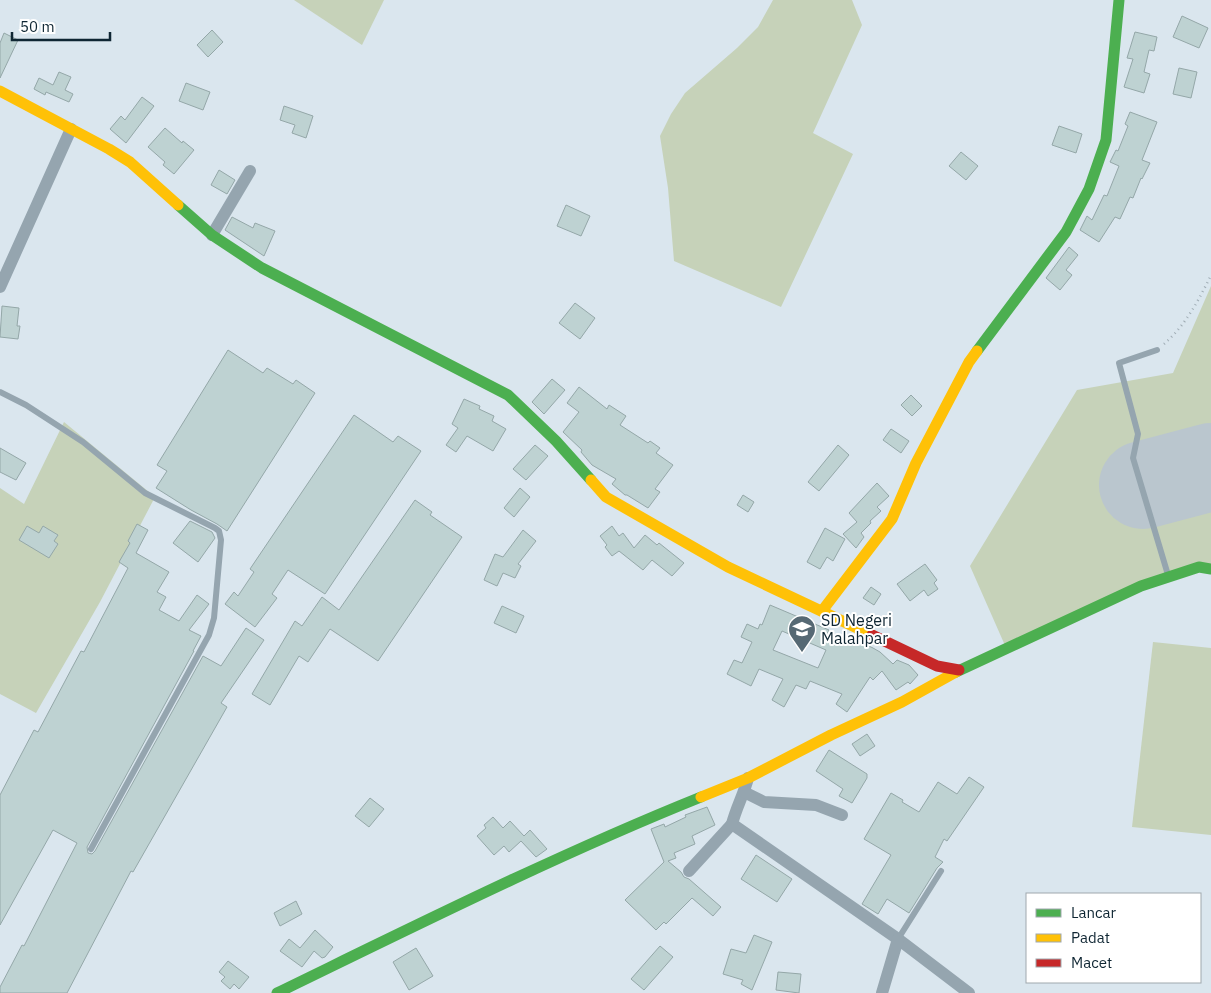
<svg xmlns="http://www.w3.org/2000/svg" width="1211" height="993" font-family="'IBM Plex Sans',sans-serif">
<rect width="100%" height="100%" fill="#dae6ee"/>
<!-- green -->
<g fill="#c6d2b9">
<path d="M294 0H384L362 45Z"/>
<path d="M773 0H852L862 25 813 133 853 154 781 307 674 261 668 188 660 136 671 114 685 93 737 48 758 27Z"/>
<path d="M1211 286V444L1202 435 1135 453 1152 520 1211 505V572L1185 569 1007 650 970 566 1077 390 1173 373Z"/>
<path d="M64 422 155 497 100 602 36 713 0 694V488L24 504Z"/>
<path d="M1153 642 1211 648V835L1132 827Z"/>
</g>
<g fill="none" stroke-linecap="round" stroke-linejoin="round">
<!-- runway -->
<path stroke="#bac6ce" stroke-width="88" d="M1143 485 1211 467"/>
</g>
<!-- building -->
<g fill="#bed2d2" stroke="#94a7a8" fill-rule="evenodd">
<path d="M1182 16 1208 28 1199 48 1173 37Z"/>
<path d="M212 30 223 42 208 57 197 45Z"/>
<path d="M1135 32 1157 37 1154 51 1149 50 1144 72 1150 74 1144 93 1124 87 1133 59 1127 58Z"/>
<path d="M4 33 18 40 0 78V43Z"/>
<path d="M1179 68 1197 72 1191 98 1173 94Z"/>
<path d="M59 72 71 77 65 90 73 94 69 102 46 92 45 95 34 89 39 78 53 85Z"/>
<path d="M186 83 210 92 203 110 179 101Z"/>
<path d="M142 97 154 106 126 143 110 129 121 116 125 120Z"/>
<path d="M284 106 313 116 306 138 292 133 295 125 280 120Z"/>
<path d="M1130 112 1157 122 1142 160 1150 163 1142 179 1141 178 1133 198 1130 197 1120 219 1115 217 1099 242 1080 230 1087 216 1092 220 1104 195 1107 196 1119 166 1110 162 1116 150 1118 151 1128 126 1125 124Z"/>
<path d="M1059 126 1082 134 1076 153 1052 145Z"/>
<path d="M165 128 182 143 183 141 194 150 174 174 163 165 165 162 148 147Z"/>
<path d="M961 152 978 166 966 180 949 166Z"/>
<path d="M219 170 235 180 227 194 211 185Z"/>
<path d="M566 205 590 216 581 236 557 226Z"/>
<path d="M232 217 253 228 255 223 275 231 264 256 225 230Z"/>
<path d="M1069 247 1078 255 1066 270 1072 275 1060 290 1046 278Z"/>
<path d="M575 303 595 318 580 339 559 323Z"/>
<path d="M2 306 19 308 17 326H20L18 339 0 337Z"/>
<path d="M228 350 263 373 267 368 293 384 296 380 315 393 227 531 217 524 191 510 156 488 167 471 157 465Z"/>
<path d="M552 379 565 390 544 414 532 402Z"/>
<path d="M579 387 607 409 609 405 626 416 620 425 648 443 650 441 660 448 656 453 673 465 655 489 660 492 648 508 627 495H625L612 484 616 479 592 465 581 452 582 450 563 432 579 412 567 403Z"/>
<path d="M911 395 922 406 912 416 901 405Z"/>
<path d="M464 399 480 406 479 409 494 416 492 421 506 429 493 451 467 436 456 452 446 445 458 428 452 424Z"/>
<path d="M354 415 393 442 398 436 421 451 325 594 288 570 272 594 277 598 255 627 225 604 234 592 238 596 254 572 250 569Z"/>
<path d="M891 429 909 441 901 453 883 440Z"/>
<path d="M535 445 548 456 526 480 513 469Z"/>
<path d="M838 445 849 455 819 491 808 482Z"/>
<path d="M0 448 26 463 16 480 0 472Z"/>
<path d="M877 483 889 496 877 507 881 511 870 521 871 523 861 533 864 537 856 548 843 534 857 522 849 513Z"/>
<path d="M520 488 530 497 514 517 504 508Z"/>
<path d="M743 495 754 502 748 512 737 505Z"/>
<path d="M415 500 432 512 430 515 462 537 378 661 330 629 308 662 299 656 270 705 252 694 295 621 302 626 322 597 339 610Z"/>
<path d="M190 521 212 532 215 538 198 562 173 543Z"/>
<path d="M137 524 148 530 136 553 169 572 157 592 166 597 159 610 179 621 197 595 209 604 189 630 201 636 193 651H194L87 847 88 853 92 854 95 851 203 656 221 666 246 628 264 640 221 703 227 707 133 872 131 871 67 993H0V987L22 945 24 946 77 843 53 830 0 925V795L34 730 38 732 81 651 84 652 128 568 119 562 130 543 128 541Z"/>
<path d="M27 526 39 533 43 526 58 535 54 541 58 544 49 558 19 540Z"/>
<path d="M612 526 619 536 623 533 634 548 645 535 657 545 659 543 684 563 672 576 652 560 643 570 619 551 612 556 605 547 607 545 600 536Z"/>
<path d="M825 528 845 539 833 561 827 557 820 569 807 562Z"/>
<path d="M523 530 536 541 518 564 521 566 515 578 503 573 497 586 484 580 495 554 503 557Z"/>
<path d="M925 564 937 580 934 583 938 589 928 596 924 590 910 601 897 584Z"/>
<path d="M871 587 881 594 874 605 863 598Z"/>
<path d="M770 605 829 630 827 634 853 644 856 640 873 648 880 652 893 664 897 660 909 665 918 675 910 684 908 682 896 690 882 671 873 680 870 677 847 712 836 704 842 694 810 681 806 689 796 685 784 707 772 700 783 679 759 669 751 686 727 674 734 660 742 663 752 642 741 637 747 624 758 629 760 624 762 625ZM782 631 826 650 818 668 773 650Z"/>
<path d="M502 606 524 616 516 633 494 623Z"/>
<path d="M867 734 875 746 860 756 852 744Z"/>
<path d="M829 750 867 774V778L852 803 839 796 843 789 816 771Z"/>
<path d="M969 777 984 787 947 841 944 839 935 857 943 862 937 868 909 913 887 899 878 914 862 904 891 855 864 839 891 793 903 800 902 802 919 812 938 782 957 794Z"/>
<path d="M370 798 384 809 369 827 355 816Z"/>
<path d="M707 807 715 825 692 836 695 844 674 853 676 858 668 861 681 872 684 877 689 879 721 907 713 916 692 898 666 924 664 922 656 930 625 900 664 862 651 829 664 824 665 827 686 817 685 815Z"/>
<path d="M493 817 503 828 510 821 524 836 530 830 547 849 536 857 521 841 509 852 504 846 494 855 477 836 486 828 484 825Z"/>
<path d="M756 855 792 879 777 902 741 879Z"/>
<path d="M296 901 302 914 280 926 274 913Z"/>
<path d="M315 930 333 947 325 957 322 958 314 951 302 967 280 951 289 939 300 948Z"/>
<path d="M754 935 772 942 752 990 741 984 743 980 723 974 731 949 746 953Z"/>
<path d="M660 946 673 957 644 990 631 979Z"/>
<path d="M416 948 433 976 409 990 393 962Z"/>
<path d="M228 961 249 977 239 989 234 984 230 989 221 981 225 977 219 972Z"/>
<path d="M778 972 801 974 799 993 776 990Z"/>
</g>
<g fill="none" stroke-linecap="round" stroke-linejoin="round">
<!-- path -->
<path stroke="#a0adb5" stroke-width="2.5" stroke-dasharray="1 4" stroke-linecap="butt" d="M1164 344C1185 326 1199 300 1211 275"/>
<!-- lane -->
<g stroke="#95a5af" stroke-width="6">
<path d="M1157 350 1119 363 1138 434 1133 458 1168 575"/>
<path d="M0 392 26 405 83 442 145 493 215 528 219 531 221 540 214 618 209 635 91 849"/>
<path d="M898 939 941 871"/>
</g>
<!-- street -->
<g stroke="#95a5af" stroke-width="12">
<path d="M212 235 250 171"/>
<path d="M0 287 71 129"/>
<path d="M748 778C744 794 736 808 732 824L898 939 969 993"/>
<path d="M744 792 764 802 816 805 842 815"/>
<path d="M689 871 732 824"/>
<path d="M882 993 898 939"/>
</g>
<!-- fast -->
<g stroke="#4caf50" stroke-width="11">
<path d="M178 205 212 235 262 268 508 395 556 441 591 480"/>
<path d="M977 351 1066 232 1089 189 1106 140 1119 0"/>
<path d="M956 672 1141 586 1199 567 1211 569"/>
<path d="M277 993C417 925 557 855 701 797"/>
</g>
<!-- slow -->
<g stroke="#ffc107" stroke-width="11">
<path d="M0 91 109 149 130 162 178 205"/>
<path d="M591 480 606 497 728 567 872 635"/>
<path d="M822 611 892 519 916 463 969 362 977 351"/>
<path d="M701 797 748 778 831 735 902 702 956 672"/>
</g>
<!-- jam -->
<path stroke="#c62828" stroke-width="11" d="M872 635 937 666 959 670"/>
</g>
<!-- icons -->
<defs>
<g id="school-pin" transform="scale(1.4375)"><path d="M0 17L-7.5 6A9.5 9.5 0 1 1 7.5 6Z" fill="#566974" stroke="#fff"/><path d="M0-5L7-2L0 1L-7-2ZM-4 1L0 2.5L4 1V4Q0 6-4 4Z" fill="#fff"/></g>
</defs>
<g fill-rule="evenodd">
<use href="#school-pin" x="802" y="629"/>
</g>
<g text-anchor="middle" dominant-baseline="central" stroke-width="4" stroke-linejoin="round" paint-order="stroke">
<!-- poi labels -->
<g font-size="16" fill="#0f2633" stroke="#fff" text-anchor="start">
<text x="821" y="620">SD Negeri<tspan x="821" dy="18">Malahpar</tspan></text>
</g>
</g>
<!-- legend -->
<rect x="1026" y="893" width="175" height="90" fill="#ffffff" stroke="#9fa8ad"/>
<rect x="1036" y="909" width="25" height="8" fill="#4caf50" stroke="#9fa8ad"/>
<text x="1071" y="918" font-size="15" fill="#0f2633">Lancar</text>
<rect x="1036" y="934" width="25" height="8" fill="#ffc107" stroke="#9fa8ad"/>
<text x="1071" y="943" font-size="15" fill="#0f2633">Padat</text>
<rect x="1036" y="959" width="25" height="8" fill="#c62828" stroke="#9fa8ad"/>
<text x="1071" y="968" font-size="15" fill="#0f2633">Macet</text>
<!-- scale -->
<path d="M12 32v8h98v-8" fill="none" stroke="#0f2633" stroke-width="2.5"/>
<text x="20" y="32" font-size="15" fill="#0f2633" stroke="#ffffff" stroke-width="4" paint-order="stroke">50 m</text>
</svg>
